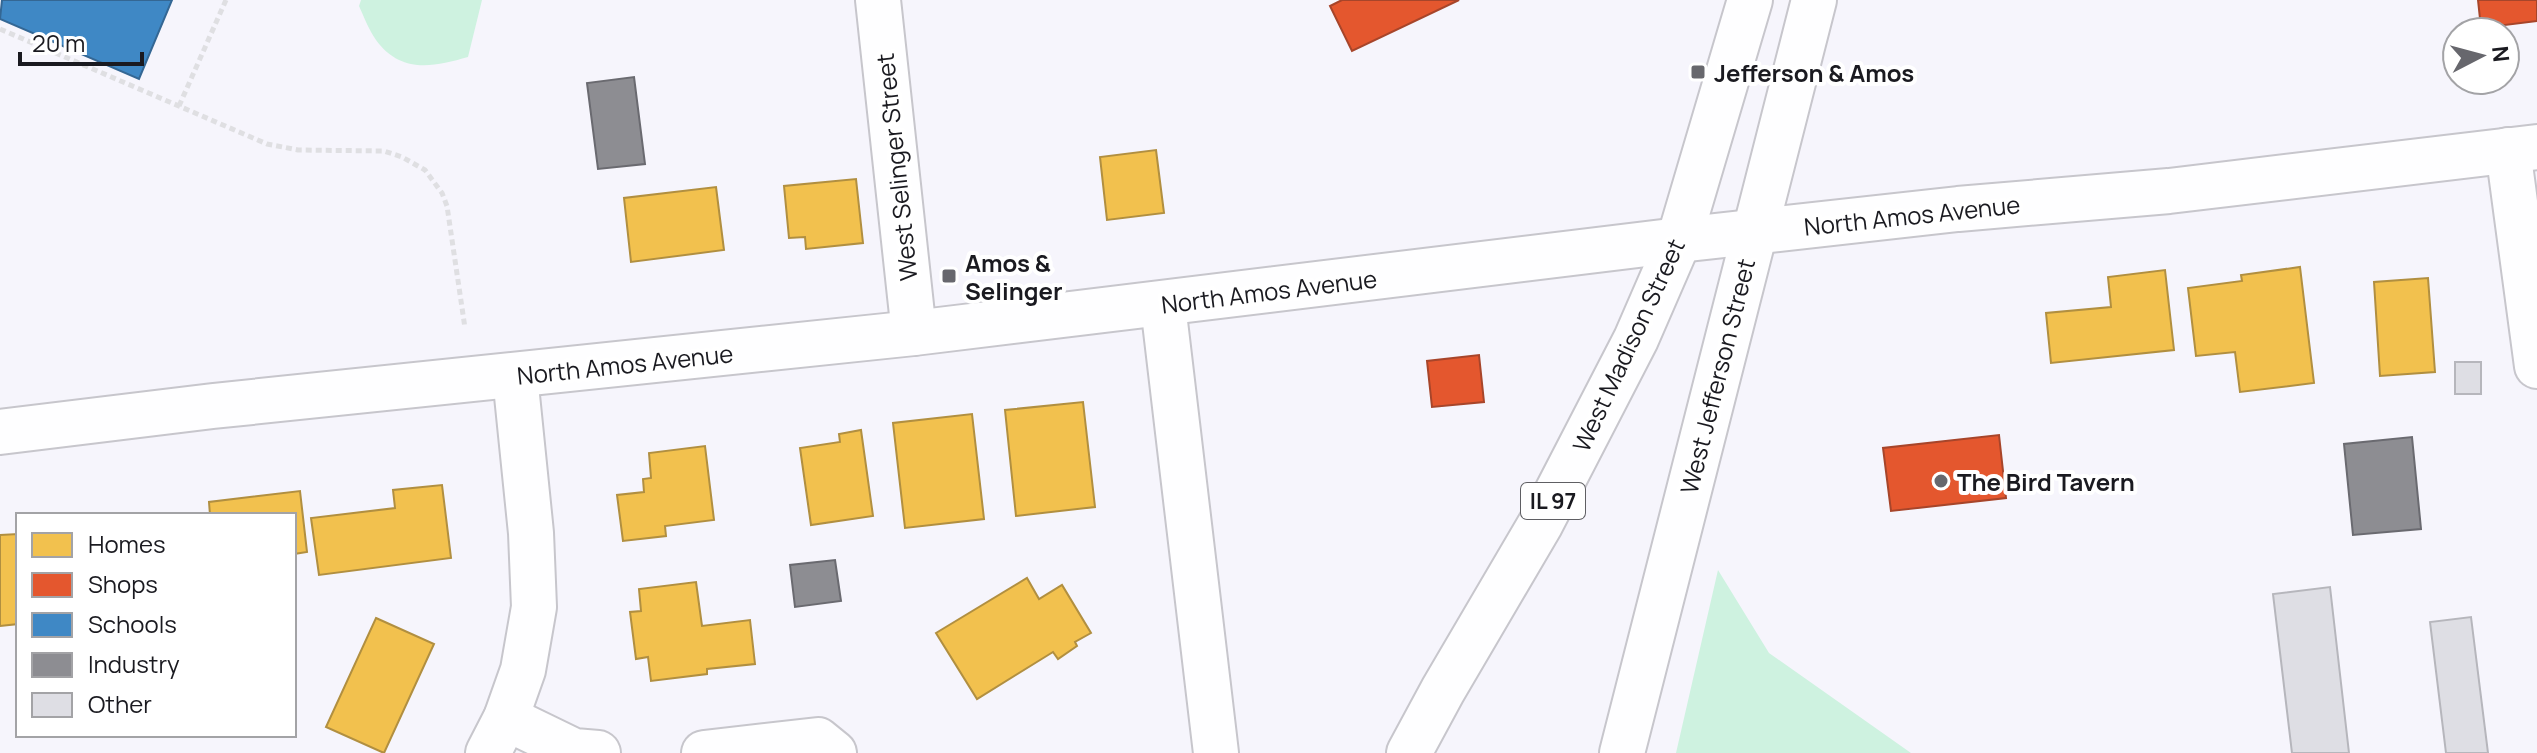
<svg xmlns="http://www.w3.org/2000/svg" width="2537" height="753" font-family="Manrope,sans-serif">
<rect width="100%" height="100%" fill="#f6f5fc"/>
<!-- green -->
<g fill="#cef2e0">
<path d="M361 0H482L468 57C433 67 401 74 376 40 369 30 364 17 359 6Z"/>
<path d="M1718 570 1769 653 1911 753H1676Z"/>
</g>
<!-- homes -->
<g fill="#f2c14e" stroke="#b18f40" stroke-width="2">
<path d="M1156 150 1164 213 1107 220 1100 157Z"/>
<path d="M856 179 863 243 806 249 805 237 789 238 784 186Z"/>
<path d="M716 187 724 250 631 262 624 198Z"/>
<path d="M2300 267 2314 383 2240 392 2235 352 2196 356 2188 288 2242 281 2241 275Z"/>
<path d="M2165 270 2174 350 2051 363 2046 313 2111 307 2108 277Z"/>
<path d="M2428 278 2435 372 2380 376 2374 282Z"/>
<path d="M1083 402 1095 507 1016 516 1005 410Z"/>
<path d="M972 414 984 519 905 528 893 423Z"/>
<path d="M861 430 873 516 811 525 800 448 840 442 839 434Z"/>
<path d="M705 446 714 520 665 526 666 536 623 541 617 495 644 492 643 479 651 478 649 453Z"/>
<path d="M442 485 451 558 319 575 311 518 395 508 393 490Z"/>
<path d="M300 491 307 552 294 554V515H210L209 502Z"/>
<path d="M18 534V624L0 626V535Z"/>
<path d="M1027 578 1039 599 1062 585 1091 633 1075 642 1077 646 1058 659 1053 652 977 699 936 633Z"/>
<path d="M696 582 702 626 750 620 755 664 707 669V674L651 681 648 657 636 659 630 612 641 611 639 589Z"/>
<path d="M376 618 434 644 384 753 326 727Z"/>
</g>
<!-- shops -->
<g fill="#e4572e" stroke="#a7452a" stroke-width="2">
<path d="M1342 0H1459L1352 51 1330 6Z"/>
<path d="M2478 0H2537V21L2481 28Z"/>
<path d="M1479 355 1484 402 1432 407 1427 361Z"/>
<path d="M1999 435 2006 498 1891 511 1883 448Z"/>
</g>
<!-- schools -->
<path fill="#3f88c5" stroke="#346794" stroke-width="2" d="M2 0H172L139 79 0 19Z"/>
<!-- industry -->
<g fill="#8d8d92" stroke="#6a6a70" stroke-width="2">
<path d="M634 77 645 164 598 169 587 83Z"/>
<path d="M2412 437 2421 529 2353 535 2344 444Z"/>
<path d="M835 560 841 601 795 607 790 565Z"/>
</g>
<!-- building -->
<g fill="#dedee4" stroke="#b6b6bc" stroke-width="2">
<rect x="2455" y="362" width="26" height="32"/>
<path d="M2330 587 2349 753H2292L2273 594Z"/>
<path d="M2471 617 2488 753H2446L2430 622Z"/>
</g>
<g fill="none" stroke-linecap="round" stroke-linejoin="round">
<!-- street casing -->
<g stroke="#c7c6cc" stroke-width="48">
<g id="street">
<path d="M878 0 914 333"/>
<path d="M2508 150 2537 366"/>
<path d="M0 432 213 406 914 333 1679 240 1958 209 2169 191 2537 147"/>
<path d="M506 718 574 751 598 753"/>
<path d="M488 753 506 718 523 670 534 607 531 533 515 376"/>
<path d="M704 753 818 740 834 753"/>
</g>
</g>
<!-- primary casing -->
<g stroke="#c7c6cc" stroke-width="48">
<g id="primary">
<path d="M1163 305 1216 753"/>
<path d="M1409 753 1443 690 1541 523 1636 339 1679 240 1750 0"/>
<path d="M1622 753 1814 0"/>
</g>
</g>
<!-- path -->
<g stroke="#dfdfe2" stroke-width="5" stroke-dasharray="6 4" stroke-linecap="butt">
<path d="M0 29 267 144 298 150 384 151 402 157 425 170 442 193 447 206 465 328"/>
<path d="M179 106 226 0"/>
</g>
<!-- street -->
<use href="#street" stroke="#fefeff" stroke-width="44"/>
<!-- primary -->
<use href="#primary" stroke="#fefeff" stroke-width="44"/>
</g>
<!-- markers -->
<g fill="#67676d" stroke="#fff" stroke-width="3">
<rect x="1690" y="64" width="16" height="16" rx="4"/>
<rect x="941" y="268" width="16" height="16" rx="4"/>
<circle cx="1941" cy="481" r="8"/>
</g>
<g text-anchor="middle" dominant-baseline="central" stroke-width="8" stroke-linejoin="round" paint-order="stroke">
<!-- shield labels -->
<rect fill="#fff" stroke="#5f5f63" stroke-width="2" x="1521" y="483" width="64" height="36" rx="6"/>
<g font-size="22" font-weight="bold" fill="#1a1a20">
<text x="1553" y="501">IL 97</text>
</g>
<!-- poi labels -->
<g font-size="24" font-weight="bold" fill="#1a1a20" stroke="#fff" text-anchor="start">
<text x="1714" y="72">Jefferson &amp; Amos</text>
<text x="965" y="262">Amos &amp;<tspan x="965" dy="28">Selinger</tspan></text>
<text x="1957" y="481">The Bird Tavern</text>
</g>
<!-- street labels -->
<g font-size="24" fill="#1a1a20" stroke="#fff">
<text transform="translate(896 167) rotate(-96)">West Selinger Street</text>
<text transform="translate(1912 215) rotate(-6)">North Amos Avenue</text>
<text transform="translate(1269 291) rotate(-7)">North Amos Avenue</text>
<text transform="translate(1628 345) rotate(-65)">West Madison Street</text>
<text transform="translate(625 364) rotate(-6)">North Amos Avenue</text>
<text transform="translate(1717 376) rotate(-76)">West Jefferson Street</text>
</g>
</g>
<!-- legend -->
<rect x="16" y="513" width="280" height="224" fill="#ffffff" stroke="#a3a3a6" stroke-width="2"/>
<rect x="32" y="533" width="40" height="24" fill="#f2c14e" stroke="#a3a3a6" stroke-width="2"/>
<text x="88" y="553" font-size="24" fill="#1a1a20">Homes</text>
<rect x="32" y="573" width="40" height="24" fill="#e4572e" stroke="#a3a3a6" stroke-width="2"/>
<text x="88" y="593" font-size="24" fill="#1a1a20">Shops</text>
<rect x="32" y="613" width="40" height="24" fill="#3f88c5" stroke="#a3a3a6" stroke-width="2"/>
<text x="88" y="633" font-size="24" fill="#1a1a20">Schools</text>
<rect x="32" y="653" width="40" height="24" fill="#8d8d92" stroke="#a3a3a6" stroke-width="2"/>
<text x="88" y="673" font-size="24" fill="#1a1a20">Industry</text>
<rect x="32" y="693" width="40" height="24" fill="#dedee4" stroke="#a3a3a6" stroke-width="2"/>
<text x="88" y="713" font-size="24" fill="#1a1a20">Other</text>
<!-- north arrow -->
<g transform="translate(2481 56) rotate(84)"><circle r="38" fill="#ffffff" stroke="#a3a3a6" stroke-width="2"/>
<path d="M0-6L14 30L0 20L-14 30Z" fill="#67676d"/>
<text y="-12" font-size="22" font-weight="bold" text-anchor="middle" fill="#1a1a20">N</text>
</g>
<!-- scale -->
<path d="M20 52v12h122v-12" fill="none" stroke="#1a1a20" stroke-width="4"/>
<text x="32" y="52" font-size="24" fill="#1a1a20" stroke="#ffffff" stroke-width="6" paint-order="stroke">20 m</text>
</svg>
